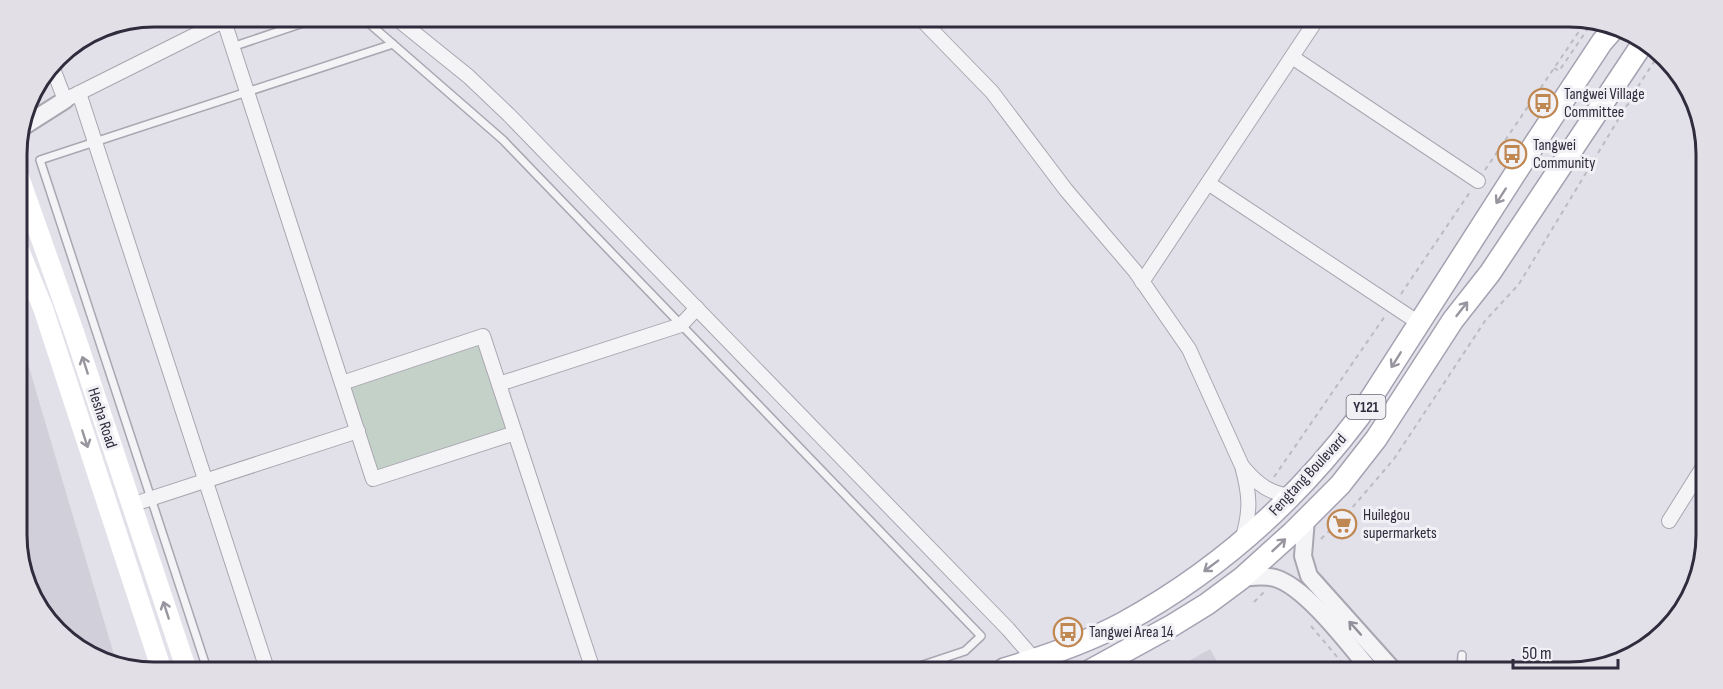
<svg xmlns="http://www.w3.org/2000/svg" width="1723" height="689" font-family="'Sofia Sans Condensed',sans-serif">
<rect width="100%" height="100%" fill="#e2e0e8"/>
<!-- built -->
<g fill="#d1cfd9">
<path d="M18 330 117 665H109L50 625 19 561Z"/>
<path d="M1210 649 1222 670H1173Z"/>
</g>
<!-- green -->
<path fill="#c3d1c8" d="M479 344 507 428 378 471 350 387Z"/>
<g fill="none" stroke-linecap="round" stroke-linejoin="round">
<!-- service casing -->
<g stroke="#a9a6b1" stroke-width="10">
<g id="service">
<path d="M363 18 503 140 981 636 965 651 911 669"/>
<path d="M232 47 321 17"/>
<path d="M206 666 40 160 393 44"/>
<path d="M1461 672 1462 655"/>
</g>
</g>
<!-- minor casing -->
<g stroke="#a9a6b1" stroke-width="16">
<g id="minor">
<path d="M396 18 468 76 509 115 1008 629 1035 660"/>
<path d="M922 20 992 92 1066 190 1135 271 1189 349 1242 466C1250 495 1251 511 1242 540"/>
<path d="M224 21 373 479 515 433"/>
<path d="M1292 57 1478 181"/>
<path d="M52 66 65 100 229 18"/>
<path d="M79 93 266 666"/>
<path d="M1208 183 1419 323"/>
<path d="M1142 282 1315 22"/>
<path d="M342 383 483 336 592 667"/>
<path d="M499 384 681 325 697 308"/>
<path d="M1243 467C1257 484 1271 495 1294 496"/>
<path d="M131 505 358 431"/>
<path d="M1669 521 1701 470"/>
</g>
</g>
<!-- tertiary casing -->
<g stroke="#a9a6b1" stroke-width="20">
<g id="tertiary">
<path d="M21 128 65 100"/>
<path d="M1306 519 1303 556 1309 576 1394 671"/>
<path d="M1242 578C1253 577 1263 575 1275 578 1306 587 1349 645 1371 671"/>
</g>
</g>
<!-- primary casing -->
<g stroke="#a5a1b2" stroke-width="24">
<g id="primary">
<path d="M1004 669C1044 657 1086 643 1123 623 1216 572 1295 502 1359 417L1520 166 1602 42 1616 26"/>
<path d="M1091 670 1173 625 1207 604 1242 578 1293 532 1340 485 1376 439 1453 320 1490 273 1643 43"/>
</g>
</g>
<!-- path -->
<g stroke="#bdbbc2" stroke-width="2" stroke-dasharray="4.5 4.5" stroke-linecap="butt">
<path d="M1554 68 1559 71 1591 24"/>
<path d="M1628 102 1659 54"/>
<path d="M1485 170 1584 24"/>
<path d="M1401 294 1470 192"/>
<path d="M1274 477 1385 316"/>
<path d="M1321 539 1351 509 1394 459 1485 321 1519 284 1627 105 1634 100"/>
<path d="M1254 602 1264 592"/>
<path d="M1311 626 1349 671"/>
</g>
<!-- service -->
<use href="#service" stroke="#f4f3f6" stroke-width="7"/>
<!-- minor -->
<use href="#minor" stroke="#f4f3f6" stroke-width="14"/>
<!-- tertiary -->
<use href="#tertiary" stroke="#f4f3f6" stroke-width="16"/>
<!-- secondary -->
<g stroke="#fff" stroke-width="20">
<path d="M17 171 74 332 185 665"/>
<path d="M17 245 43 308 160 665"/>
</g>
<!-- primary -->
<use href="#primary" stroke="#fff" stroke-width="21"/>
</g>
<!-- one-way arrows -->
<defs><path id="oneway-shaft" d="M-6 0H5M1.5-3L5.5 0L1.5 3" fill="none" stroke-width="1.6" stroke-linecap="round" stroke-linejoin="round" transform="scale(1.5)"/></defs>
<g stroke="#98959e">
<use href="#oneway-shaft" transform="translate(1501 196) rotate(123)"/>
<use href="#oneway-shaft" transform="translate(1462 309) rotate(-52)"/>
<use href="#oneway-shaft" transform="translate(1396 360) rotate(122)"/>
<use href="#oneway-shaft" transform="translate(85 365) rotate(-108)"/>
<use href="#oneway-shaft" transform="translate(85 439) rotate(72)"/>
<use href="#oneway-shaft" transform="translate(1279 545) rotate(-43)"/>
<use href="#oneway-shaft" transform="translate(1211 566) rotate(143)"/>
<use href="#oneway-shaft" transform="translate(166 610) rotate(-108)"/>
</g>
<use stroke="#928f9a" href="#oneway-shaft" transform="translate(1355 628) rotate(-132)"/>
<!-- icons -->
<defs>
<g id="bus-ring" transform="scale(1.5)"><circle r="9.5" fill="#f1f0f5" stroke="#bf8853" stroke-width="1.5"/><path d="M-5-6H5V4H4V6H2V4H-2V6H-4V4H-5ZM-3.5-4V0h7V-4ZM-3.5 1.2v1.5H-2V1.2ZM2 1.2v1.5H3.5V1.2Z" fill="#bf8853"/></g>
<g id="supermarket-ring" transform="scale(1.5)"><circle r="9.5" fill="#f1f0f5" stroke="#bf8853" stroke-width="1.5"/><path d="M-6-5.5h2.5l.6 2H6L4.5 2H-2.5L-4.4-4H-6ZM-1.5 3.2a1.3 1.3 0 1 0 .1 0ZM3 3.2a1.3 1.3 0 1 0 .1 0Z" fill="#bf8853"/></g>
</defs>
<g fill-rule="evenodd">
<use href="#bus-ring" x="1543" y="103"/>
<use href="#bus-ring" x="1512" y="154"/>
<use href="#supermarket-ring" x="1342" y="524"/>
<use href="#bus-ring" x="1068" y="632"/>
</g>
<g text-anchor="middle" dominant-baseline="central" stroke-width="6" stroke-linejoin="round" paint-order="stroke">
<!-- shield labels -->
<rect fill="#f1f0f5" stroke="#6a6674" stroke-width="1.5" x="1346.5" y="395" width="39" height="24" rx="4.5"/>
<g font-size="15" font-weight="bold" fill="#302b3d">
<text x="1366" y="407">Y121</text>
</g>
<!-- poi labels -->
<g font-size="16" fill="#302b3d" stroke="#f1f0f5" text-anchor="start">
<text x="1564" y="94">Tangwei Village<tspan x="1564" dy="18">Committee</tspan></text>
<text x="1533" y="145">Tangwei<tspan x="1533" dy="18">Community</tspan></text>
<text x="1363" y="515">Huilegou<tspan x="1363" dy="18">supermarkets</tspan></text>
<text x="1089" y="632">Tangwei Area 14</text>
</g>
<!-- street labels -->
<g font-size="16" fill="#302b3d" stroke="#f1f0f5">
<text transform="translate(102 418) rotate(72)">Hesha Road</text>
<text transform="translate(1308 475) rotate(-47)">Fengtang Boulevard</text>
</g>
</g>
<!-- crop -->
<path d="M0 0H1723V689H0ZM154 27H1569A127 127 0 0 1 1696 154V535A127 127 0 0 1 1569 662H154A127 127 0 0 1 27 535V154A127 127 0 0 1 154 27Z" fill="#e2e0e6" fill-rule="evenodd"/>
<path fill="none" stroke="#302b3d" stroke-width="3" d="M154 27H1569A127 127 0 0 1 1696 154V535A127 127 0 0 1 1569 662H154A127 127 0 0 1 27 535V154A127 127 0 0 1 154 27Z"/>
<!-- scale -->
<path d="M1513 659v9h105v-9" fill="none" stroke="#302b3d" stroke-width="3"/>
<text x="1522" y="659" font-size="18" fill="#302b3d" stroke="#f1f0f5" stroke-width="4.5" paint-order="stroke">50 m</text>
</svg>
